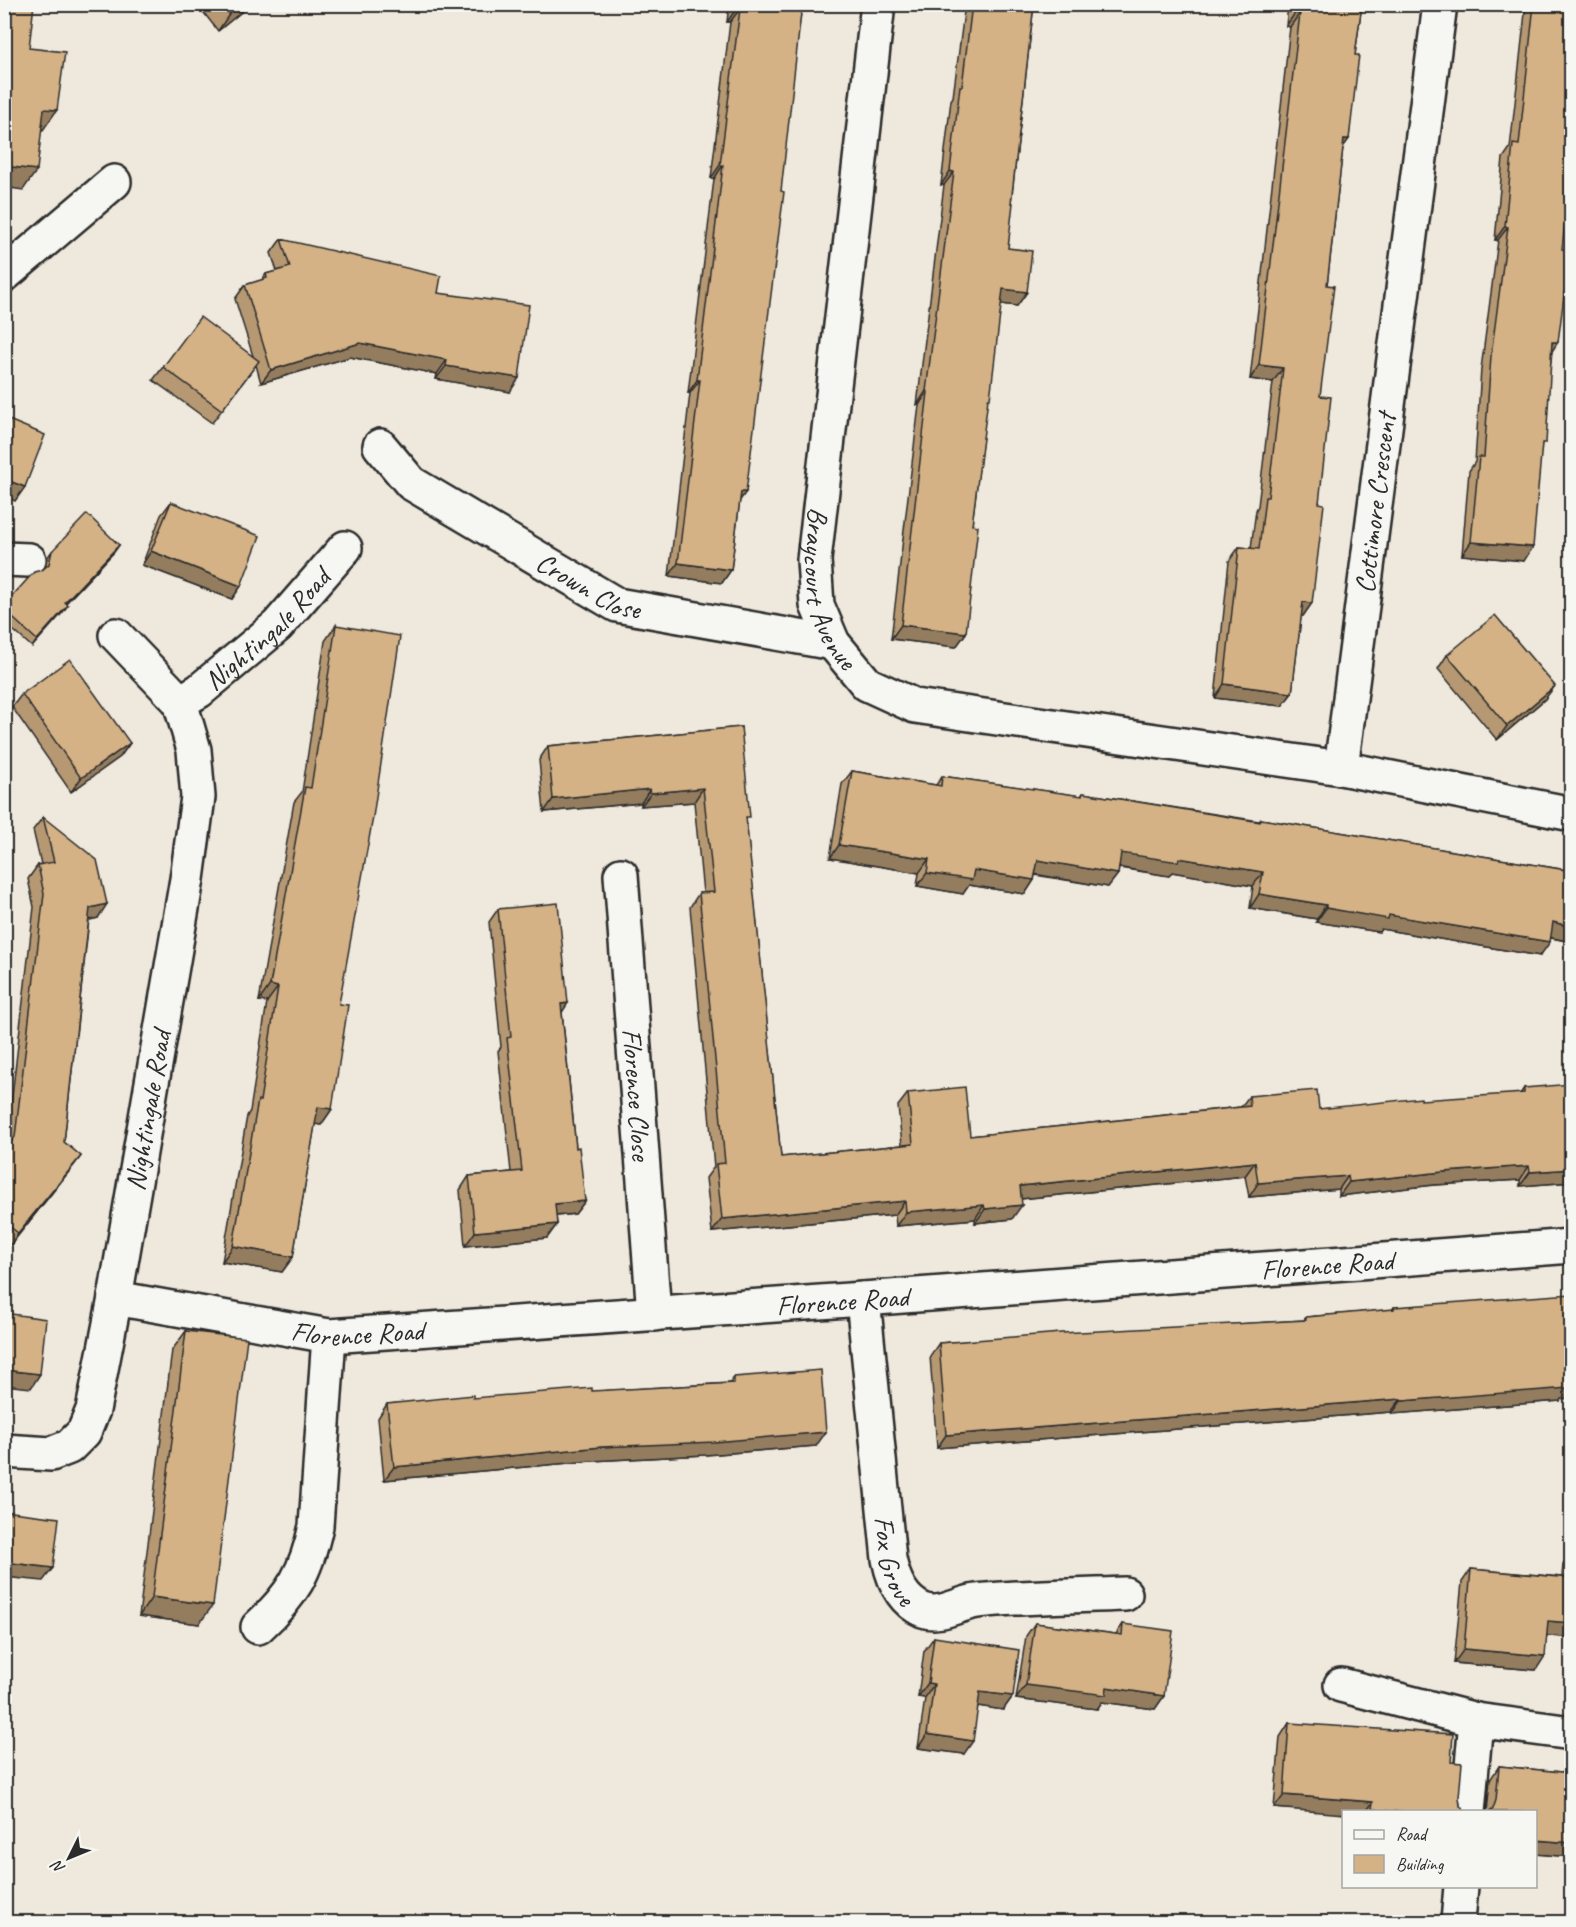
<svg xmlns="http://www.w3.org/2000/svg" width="1576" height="1927" font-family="Caveat,sans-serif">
<rect width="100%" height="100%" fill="#efe8dc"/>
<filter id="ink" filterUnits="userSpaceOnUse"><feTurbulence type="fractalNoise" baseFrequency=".0167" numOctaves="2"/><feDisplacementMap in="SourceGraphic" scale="12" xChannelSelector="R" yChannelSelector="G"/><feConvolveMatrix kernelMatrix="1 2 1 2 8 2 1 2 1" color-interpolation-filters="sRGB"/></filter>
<g filter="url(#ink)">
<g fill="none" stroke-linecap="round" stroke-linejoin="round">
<!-- street casing -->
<g stroke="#2b2b2b" stroke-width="38">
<g id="street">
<path id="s1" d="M878 4 814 560 817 605 833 643 867 684 915 706 1341 768"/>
<path d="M1440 4 1341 768 1572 814"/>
<path d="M4 275 114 182"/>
<path id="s2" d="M380 446 411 483 617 605 833 643"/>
<path d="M4 559 29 560"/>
<path id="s3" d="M180 702 199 691 277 626 345 548"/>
<path id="s4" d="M621 875 654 1314"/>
<path id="s5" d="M115 1298 329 1336 863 1299 1572 1246"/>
<path id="s6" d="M863 1299 889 1559C893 1579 902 1601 923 1610 941 1617 959 1603 977 1601 1026 1596 1076 1596 1125 1594"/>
<path id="s7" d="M4 1451 51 1454 69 1447 84 1432 93 1410 115 1298 187 879 198 797 194 750 180 702 116 635"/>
<path d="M258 1627C293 1595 306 1572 316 1526L329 1336"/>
<path d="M1341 1685 1476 1720 1572 1733"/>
<path d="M1468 1812 1476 1720"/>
<path d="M1458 1922 1461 1886"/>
</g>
</g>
<!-- street -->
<use href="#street" stroke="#f6f6f2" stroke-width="33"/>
</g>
<!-- wall -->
<g fill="#b69973" stroke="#2b2b2b" stroke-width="1.5">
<path d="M197 4H251L218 31Z"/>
<path d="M729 4H802L731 570 722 583 669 576 690 393H688L714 179 711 178 730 22H727Z"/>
<path d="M965 4H1034L1011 203 1008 248 1027 292 1017 306 1001 304 987 402 972 525 966 633 956 647 891 639 919 405H917L944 185H941L951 100 953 97Z"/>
<path d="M1288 4H1362L1355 55 1349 139 1343 147 1327 285 1320 396 1319 503 1312 603 1303 616H1301L1292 693 1282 706 1215 698 1229 561 1239 547 1251 548 1256 510 1258 506 1273 382 1250 379 1290 27 1286 26Z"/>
<path d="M1526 4H1572L1552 352 1541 450 1524 561 1462 555 1469 471 1475 462 1481 369 1498 240H1495L1503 158 1510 148Z"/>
<path d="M281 239 438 293 510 392 436 379 437 374 350 357 261 383 256 365 212 423 153 380 163 367 253 356 235 299 245 285 262 280 266 274 277 271 271 253Z"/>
<path d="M171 502 241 586 232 599 142 565 161 515Z"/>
<path d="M119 545 114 552 66 603 63 612 32 647 4 622V605L45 567 47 558 52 551Z"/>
<path d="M336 625 339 1004 332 1109 321 1125 315 1124 293 1257 282 1272 222 1262 247 1116 250 1111 267 1002 259 1001 294 802 302 792 325 641Z"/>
<path d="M1447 655 1545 699 1497 740 1438 669Z"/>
<path d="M22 694 130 743 120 757 71 792 12 707Z"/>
<path d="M741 727 746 822 781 1157 902 1145 898 1106 908 1093 970 1136 1241 1107 1249 1096 1319 1109 1520 1094 1524 1088 1572 1182 1520 1186V1180L1434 1185 1339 1196V1189L1249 1197 1245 1176 1021 1199 1012 1219 975 1223V1219L896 1226 895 1215 712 1232 706 1178 714 1167 690 907 699 893H703L694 802 641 806V803L544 812 539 760 548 746Z"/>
<path d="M852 771 936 785 942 776 1081 796 1083 793 1259 821 1261 819 1572 871V942L1551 938 1540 956 1381 929 1379 932 1316 922 1317 919 1250 908 1253 886 1172 872 1169 876 1119 868 1118 874 1108 887 1035 875 1034 880 1025 894 969 885 963 894 917 886 919 873 830 858 842 784Z"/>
<path d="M43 817 98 918 89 920 64 1142 81 1156 71 1169 9 1247 4 1243V1150L6 1148 34 907 28 879 38 865 41 864 33 830Z"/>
<path d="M498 909 562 1012 576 1148 585 1201 575 1214 556 1216 557 1224 547 1238 465 1246 460 1190 469 1176 511 1172 498 1051 501 1047 489 922Z"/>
<path d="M1394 1307 1561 1399 1560 1401 1392 1414 1391 1412 937 1448 930 1356 939 1343 1304 1320 1306 1317 1392 1310Z"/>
<path d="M186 1331 199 1624 139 1616 172 1350Z"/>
<path d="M734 1377 816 1446 705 1455 591 1461 384 1480 378 1418 387 1404 730 1383Z"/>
<path d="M1572 1552V1638L1547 1635 1536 1670 1454 1663 1462 1582 1471 1569 1562 1577 1563 1564Z"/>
<path d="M1035 1623 1116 1634 1123 1624 1164 1696 1155 1709 1102 1702 1097 1709 1016 1699 1026 1636Z"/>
<path d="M934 1637 1013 1696 1003 1710 978 1706 964 1754 918 1748 925 1698 918 1697 924 1651Z"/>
<path d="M1289 1723 1459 1797 1460 1806 1465 1812H1344L1274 1808 1280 1737Z"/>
<path d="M1499 1766 1572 1773V1857L1536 1854V1812H1487L1490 1780Z"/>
</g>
<!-- shaded-wall -->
<g fill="#947d5e" stroke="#2b2b2b" stroke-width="1.5">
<path d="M241 4H251L218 31 230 13Z"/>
<path d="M736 9H740L730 22H727Z"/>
<path d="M1295 13H1300L1290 27 1286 26Z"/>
<path d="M44 109 57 110 43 130 30 129Z"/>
<path d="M1344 139H1349L1339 153Z"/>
<path d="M720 165H723L714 179 711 178Z"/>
<path d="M4 166 37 170 23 190 4 187Z"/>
<path d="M950 171 954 172 944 185H941Z"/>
<path d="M1505 226 1508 227 1498 240H1495Z"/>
<path d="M1003 289 1027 292 1017 306 993 303Z"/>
<path d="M1552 342H1558L1549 356Z"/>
<path d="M360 343 447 360 437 374 350 357 261 383 271 370Z"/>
<path d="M1259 365 1283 368 1273 382 1250 379Z"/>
<path d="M446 366 519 378 510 392 436 379Z"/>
<path d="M697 380H700L690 393H688Z"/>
<path d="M926 391 928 392 919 405H917Z"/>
<path d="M4 479 25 487 15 501 4 496Z"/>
<path d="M741 492H746L736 506Z"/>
<path d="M1471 542 1533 547 1524 561 1462 555Z"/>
<path d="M119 545 114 552 60 609 65 602Z"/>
<path d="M151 551 241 586 232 599 142 565Z"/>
<path d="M678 563 731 570 722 583 669 576Z"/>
<path d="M1303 602 1312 603 1303 616 1293 615Z"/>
<path d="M68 605 63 612 32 647 37 640Z"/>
<path d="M901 625 966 633 956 647 891 639Z"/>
<path d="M1224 684 1292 693 1282 706 1215 698Z"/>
<path d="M1555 686 1545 699 1497 740 1507 726Z"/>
<path d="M130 743 120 757 71 792 81 778Z"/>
<path d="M703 788 694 802 641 806 651 793Z"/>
<path d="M650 789 641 803 544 812 553 799Z"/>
<path d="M839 845 929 859 919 873 830 858Z"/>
<path d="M1121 853 1179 858 1263 872 1253 886 1172 872 1169 876 1111 866Z"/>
<path d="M1038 860 1118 874 1108 887 1028 873Z"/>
<path d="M974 870 1034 880 1025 894 969 885 963 894 917 886 927 873Z"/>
<path d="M1259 894 1326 905 1317 919 1250 908Z"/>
<path d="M107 904 98 918 81 922 90 908Z"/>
<path d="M1326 908 1389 915 1550 942 1540 956 1381 929 1379 932 1316 922Z"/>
<path d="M1553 922 1572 927V942L1543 936Z"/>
<path d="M270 985 278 987 267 1002 259 1001Z"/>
<path d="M568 1003 559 1017 561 1004Z"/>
<path d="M318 1107 332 1109 321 1125 307 1123Z"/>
<path d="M81 1156 71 1169 9 1247 18 1233Z"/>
<path d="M1255 1162 1245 1176 1010 1200 1020 1186Z"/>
<path d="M1529 1166 1520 1180 1434 1185 1339 1196 1349 1182 1443 1172Z"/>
<path d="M1572 1169V1182L1520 1186 1530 1172Z"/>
<path d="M1348 1176 1339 1189 1249 1197 1258 1183Z"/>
<path d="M585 1201 575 1214 545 1217 555 1204Z"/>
<path d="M905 1201 895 1215 712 1232 722 1219Z"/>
<path d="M984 1205 975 1219 896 1226 906 1212Z"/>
<path d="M1022 1205 1012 1219 975 1223 985 1209Z"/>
<path d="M557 1224 547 1238 465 1246 475 1232Z"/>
<path d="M233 1246 293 1257 282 1272 222 1262Z"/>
<path d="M4 1370 40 1374 31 1388 4 1385Z"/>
<path d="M1572 1386V1398L1561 1399 1560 1401 1392 1414 1401 1401Z"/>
<path d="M1401 1399 1391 1412 937 1448 946 1435Z"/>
<path d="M826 1432 816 1446 705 1455 591 1461 384 1480 394 1467 601 1447Z"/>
<path d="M4 1562 53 1568 43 1581 4 1577Z"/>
<path d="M152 1597 213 1605 199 1624 139 1616Z"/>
<path d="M1548 1621 1572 1623V1638L1539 1635Z"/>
<path d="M1464 1649 1545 1656 1536 1670 1454 1663Z"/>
<path d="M928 1683 934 1684 925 1698 918 1697Z"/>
<path d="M1026 1685 1107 1687 1164 1696 1155 1709 1102 1702 1097 1709 1016 1699Z"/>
<path d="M980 1692 1013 1696 1003 1710 971 1705Z"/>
<path d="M927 1734 973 1741 964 1754 918 1748Z"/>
<path d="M1284 1795 1373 1802 1366 1812H1344V1814L1274 1808Z"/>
<path d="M1372 1809 1401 1812H1371Z"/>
<path d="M1536 1840 1572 1843V1857L1536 1854Z"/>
</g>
<!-- building -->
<g fill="#d4b286" stroke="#2b2b2b" stroke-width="1.5">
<path d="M4 4H34L29 48 65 52 57 110 44 109 37 170 4 166Z"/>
<path d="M223 4H241L230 13Z"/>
<path d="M736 4H802L781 191 784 192 746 492H741L731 570 678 563 700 380H697L723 165H720L740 9H736Z"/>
<path d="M972 4H1034L1011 203H1013L1008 248 1032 251 1027 292 1003 289 990 399H988L972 525 978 526 966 633 901 625 928 392 926 391 954 172 950 171 960 86H962Z"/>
<path d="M1296 4H1362L1355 55H1359L1349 139H1344L1327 285 1334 286 1320 396 1331 397 1319 503 1324 504 1312 603 1303 602 1292 693 1224 684 1239 547 1259 549 1265 497H1268L1283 368 1259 365 1300 13H1295Z"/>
<path d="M1534 4H1572V160L1562 249 1570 250 1558 342H1552L1546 443H1542L1533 547 1471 542 1479 457H1484L1491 356 1508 227 1505 226 1513 144 1519 145Z"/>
<path d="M281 239 441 276 438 293 529 305 519 378 446 366 447 360 360 343 271 370 245 285 267 278 266 274 290 267Z"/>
<path d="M200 317 259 361 222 410 163 367Z"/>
<path d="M4 418 45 435 25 487 4 479Z"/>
<path d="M171 502 260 536 241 586 151 551Z"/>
<path d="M87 514 119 545 65 602 68 605 37 640 4 610V605L34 572 42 570 49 564 52 551Z"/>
<path d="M1495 615 1555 686 1507 726 1447 655Z"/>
<path d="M336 625 400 636 373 817 339 1004 348 1005 332 1109 318 1107 293 1257 233 1246 258 1100 260 1101 278 987 270 985 305 787 311 788Z"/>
<path d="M70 659 130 743 81 778 22 694Z"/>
<path d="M741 727 750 817H746L781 1157 913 1144 908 1093 965 1087 970 1136 1250 1106 1249 1096 1317 1090 1319 1109 1421 1098V1100L1524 1093V1088L1572 1084V1169L1530 1172 1529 1166 1443 1172 1349 1182 1348 1176 1258 1183 1255 1162 1020 1186 1022 1205 985 1209 984 1205 906 1212 905 1201 722 1219 716 1164 725 1163 699 893 714 892 703 788 651 793 650 789 553 799 548 746Z"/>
<path d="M852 771 941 786 942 776 1082 796 1083 793 1260 822 1261 819 1572 871V927L1553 922 1550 942 1389 915 1388 919 1326 908V905L1259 894 1263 872 1179 858 1178 862 1121 853 1118 874 1038 860 1034 880 974 870 972 880 927 873 929 859 839 845Z"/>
<path d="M43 817 97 860 107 904 90 908 64 1142 81 1156 18 1233 4 1222V1150L15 1137 44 894 38 865 54 862Z"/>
<path d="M558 903 568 1003 561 1004 576 1148 579 1147 585 1201 555 1204 557 1224 475 1232 469 1176 522 1171 507 1038 511 1037 498 909Z"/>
<path d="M1572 1294V1386H1569V1388L1401 1401V1399L946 1435 939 1343 1061 1333 1306 1320V1317L1394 1309V1307Z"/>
<path d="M4 1313 46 1319 40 1374 4 1370Z"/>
<path d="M186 1331 247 1338 213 1605 152 1597Z"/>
<path d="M821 1370 826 1432 714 1442 601 1447 394 1467 387 1404 473 1395V1398L592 1388V1391L734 1383V1377Z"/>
<path d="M4 1511 59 1518 53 1568 4 1562Z"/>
<path d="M1572 1564V1623L1548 1621 1545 1656 1464 1649 1471 1569 1570 1578Z"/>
<path d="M1035 1623 1122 1635 1123 1624 1173 1631 1164 1696 1107 1687 1106 1695 1026 1685Z"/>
<path d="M934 1637 1019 1650 1013 1696 980 1692 973 1741 927 1734 934 1684 928 1683Z"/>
<path d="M1289 1723 1453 1734 1451 1762 1462 1763 1459 1797 1460 1806 1465 1812H1401L1372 1809 1373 1802 1284 1795Z"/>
<path d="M1499 1766 1572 1773V1843L1536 1840V1812H1490L1493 1809 1496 1800Z"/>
</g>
</g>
<g text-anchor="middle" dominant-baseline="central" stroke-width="4.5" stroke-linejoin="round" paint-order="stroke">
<!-- street labels -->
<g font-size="28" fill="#2b2b2b" stroke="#f6f6f2">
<text transform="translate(1375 503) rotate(-83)">Cottimore Crescent</text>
<text stroke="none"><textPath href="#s2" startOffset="254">Crown Close</textPath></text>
<text stroke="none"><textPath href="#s1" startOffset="591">Braycourt Avenue</textPath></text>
<text stroke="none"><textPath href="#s3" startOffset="114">Nightingale Road</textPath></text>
<text stroke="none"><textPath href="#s4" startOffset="220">Florence Close</textPath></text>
<text stroke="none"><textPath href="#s7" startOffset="416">Nightingale Road</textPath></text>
<text stroke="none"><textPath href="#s5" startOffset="1218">Florence Road</textPath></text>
<text stroke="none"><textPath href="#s5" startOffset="732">Florence Road</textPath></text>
<text stroke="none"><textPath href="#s5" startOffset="246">Florence Road</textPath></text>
<text stroke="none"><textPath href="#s6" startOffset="264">Fox Grove</textPath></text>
</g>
</g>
<!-- margin -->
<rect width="1576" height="1927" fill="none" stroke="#f6f6f2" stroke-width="24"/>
<rect x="12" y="12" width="1552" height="1903" fill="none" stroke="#2b2b2b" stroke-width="2" filter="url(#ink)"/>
<!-- legend -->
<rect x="1342" y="1810" width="195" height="78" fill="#f6f6f2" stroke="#a5a5a2" stroke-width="1.5"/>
<rect x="1354" y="1830" width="30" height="9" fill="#f6f6f2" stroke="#a5a5a2" stroke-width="1.5"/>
<text x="1396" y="1840" font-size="18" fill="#2b2b2b">Road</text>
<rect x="1354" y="1855" width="30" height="18" fill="#d4b286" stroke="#a5a5a2" stroke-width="1.5"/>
<text x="1396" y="1870" font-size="18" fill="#2b2b2b">Building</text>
<!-- north arrow -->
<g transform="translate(69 1858) rotate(227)" stroke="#f6f6f2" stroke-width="4.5" paint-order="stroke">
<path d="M0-4.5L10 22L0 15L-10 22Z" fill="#2b2b2b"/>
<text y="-9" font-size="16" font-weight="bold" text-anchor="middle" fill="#2b2b2b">N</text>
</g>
</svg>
